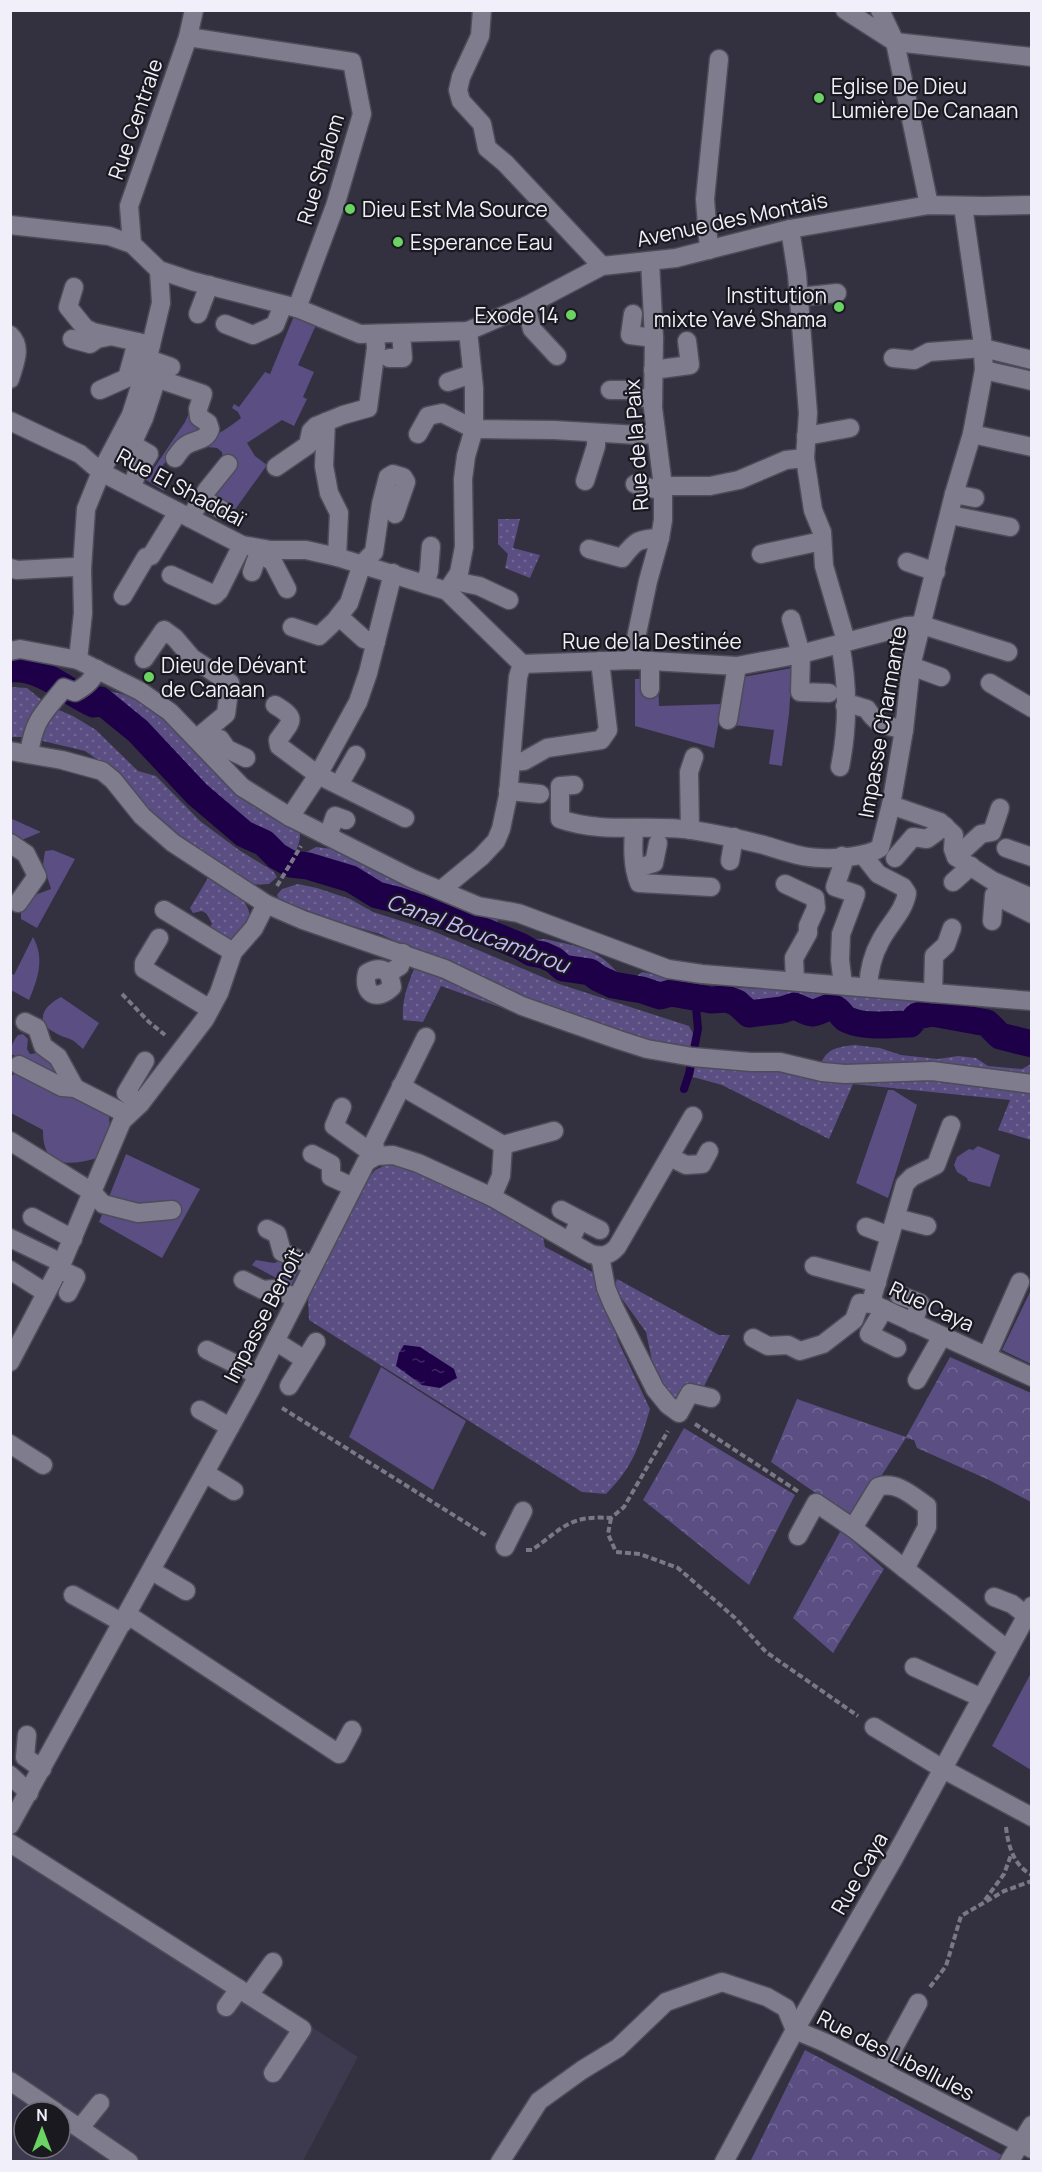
<svg xmlns="http://www.w3.org/2000/svg" width="1042" height="2172" font-family="Manrope,sans-serif">
<defs>
<pattern id="grass-dots" width="8" height="8" patternUnits="userSpaceOnUse" patternTransform="scale(1.5)"><rect width="8" height="8" fill="#5a4e83"/><path d="M2 2h.1M6 6h.1" fill="none" stroke="#726895" stroke-width="1.8" stroke-linecap="round"/></pattern>
<pattern id="forest-crowns" width="20" height="18" patternUnits="userSpaceOnUse" patternTransform="scale(1.5)"><rect width="20" height="18" fill="#5a4e83"/><path d="M2 6a3 3 0 1 1 6 0M12 15a3 3 0 1 1 6 0" fill="none" stroke="#726895"/></pattern>
<pattern id="water-ripples" width="26" height="14" patternUnits="userSpaceOnUse" patternTransform="scale(1.5)"><rect width="26" height="14" fill="#1e0048"/><path d="M2 4q2-2 4 0t4 0M15 11q2-2 4 0t4 0" fill="none" stroke="#3f2663"/></pattern>
</defs>
<rect width="100%" height="100%" fill="#33303f"/>
<!-- built -->
<path fill="#3d394e" fill-rule="evenodd" d="M10 1853 133 1911 358 2057 303 2161 11 2162ZM24 2112H60V2148H24Z"/>
<!-- grass -->
<g fill="url(#grass-dots)">
<path d="M498 519H520L513 548 540 555 530 578 505 568 508 554 498 544Z"/>
<path d="M11 687 27 688 49 706 73 716 96 730 138 771 156 776 200 821 239 850 273 871 277 877 269 884 246 885 202 855 155 817 104 764 85 751 26 737H11Z"/>
<path d="M110 691 140 699 167 718 300 834C300 847 294 856 282 861 230 836 193 789 153 748 137 733 120 721 106 703Z"/>
<path d="M316 847 333 849 417 888 425 896 424 909 416 912 383 894 364 890 303 866V854Z"/>
<path d="M208 878C228 888 252 897 250 923L231 942 209 928 212 924 207 914 202 911 193 913 190 908Z"/>
<path d="M298 884 317 888 350 899 373 912 433 931 559 984 689 1026 694 1035 691 1047 683 1051 602 1044 441 986 423 1022 403 1020C401 995 412 976 420 953L380 934 338 922 279 900 277 895 282 889Z"/>
<path d="M461 909 497 917 498 923C487 934 465 927 452 924L449 914Z"/>
<path d="M545 939C575 946 596 947 617 972L615 979 570 967 529 949 526 944 530 940Z"/>
<path d="M642 972 685 980 703 986 912 996 969 1005 983 1013 986 1024 983 1029 889 1013 846 1017 838 1011C797 1019 755 1011 714 1005 689 1001 665 998 641 993L632 980Z"/>
<path d="M855 1045 880 1048 901 1055 938 1059 958 1056 976 1058 988 1066 1022 1069 1031 1064V1140L998 1130 1010 1100 853 1084 829 1139 722 1085 693 1077 696 1061 816 1074C826 1050 829 1048 855 1045Z"/>
<path d="M390 1163 412 1165 542 1233 545 1247 598 1275 618 1341 650 1409C639 1446 634 1466 606 1494L582 1492 309 1320 308 1296 359 1191 375 1170Z"/>
<path d="M617 1279 719 1335H730L693 1408 674 1401 655 1375 646 1332 614 1288Z"/>
</g>
<!-- forest -->
<g fill="url(#forest-crowns)">
<path d="M950 1357 1031 1393V1502L989 1480 917 1448 914 1440 906 1438 853 1519 771 1462 797 1399 906 1437Z"/>
<path d="M684 1428 795 1495 749 1585 643 1500Z"/>
<path d="M841 1530 884 1569 833 1653 793 1618Z"/>
<path d="M805 2050 1013 2161 750 2162Z"/>
</g>
<!-- green -->
<g fill="#5a4e83">
<path d="M294 316 316 325 298 365 314 372 303 397 307 399 294 426 282 420 247 443 255 456 267 465 229 518 197 505 223 460 222 452 217 448 207 447 205 444C217 433 229 428 241 418L238 412 232 408 234 404 239 407 265 372 270 374Z"/>
<path d="M193 404 208 428 167 460 154 477 167 486 164 491 146 480 185 422Z"/>
<path d="M792 668 789 714 782 766 769 764 774 730 734 725 743 677Z"/>
<path d="M658 678 659 706 722 704 714 748 635 726V679Z"/>
<path d="M10 818 41 832 22 840 11 834Z"/>
<path d="M53 850 75 859 37 928 21 919V909L27 898 51 889 43 864 45 851Z"/>
<path d="M33 937C45 958 38 979 29 1000L11 990V973L14 975Z"/>
<path d="M61 997 99 1023 83 1049C79 1046 76 1042 72 1040 66 1037 59 1036 54 1032 33 1021 45 1005 61 997Z"/>
<path d="M23 1034 28 1039 27 1049 30 1054 45 1052 65 1081 11 1054C10 1047 14 1040 18 1035Z"/>
<path d="M24 1072 60 1092 109 1115 110 1130 97 1158C69 1166 42 1168 43 1130L11 1113 10 1077 14 1074Z"/>
<path d="M888 1090H893L917 1105 888 1198 856 1183Z"/>
<path d="M978 1146 1000 1155 990 1187 968 1181 967 1178 957 1172 954 1165 957 1157 969 1149 973 1150Z"/>
<path d="M126 1154 200 1189 162 1258 99 1222Z"/>
<path d="M287 1258 301 1265 291 1286 252 1265 256 1260 274 1263Z"/>
<path d="M1031 1290V1364L1002 1350Z"/>
<path d="M381 1367 466 1421 433 1490 349 1437Z"/>
<path d="M1031 1673V1770L992 1746Z"/>
</g>
<!-- water -->
<path fill="url(#water-ripples)" d="M404 1345 420 1347 454 1369 457 1378 440 1388 422 1385 396 1366 399 1353Z"/>
<g fill="none" stroke-linecap="round" stroke-linejoin="round">
<!-- stream -->
<path stroke="#1e0048" stroke-width="8" d="M684 1089 689 1074 698 1029 695 996"/>
<!-- canal -->
<path stroke="#1e0048" stroke-width="27" d="M10 669C42 666 66 692 94 704L100 700 138 731 197 794 244 834 264 843 277 856 291 864 308 866 351 879 377 895 397 900 464 923 520 946 532 953 543 955 554 960 563 968 590 972 598 978 613 985 642 990 660 996 671 993 711 1000 727 999 737 1003 749 1014 782 1010 794 1006C801 1008 805 1012 812 1013 819 1013 828 1005 834 1008 840 1010 842 1018 848 1020 866 1028 891 1024 910 1024L917 1016 932 1013 987 1023 1000 1036 1032 1044"/>
<!-- minor casing -->
<g stroke="#4e4c59" stroke-width="21">
<g id="minor">
<path d="M482 10 480 36 461 77 458 90 461 101 482 124 487 148 505 163 602 266"/>
<path d="M845 10 895 42 1032 57"/>
<path d="M880 10 895 42 929 205"/>
<path d="M188 37 352 62 362 114 335 206 297 308"/>
<path d="M10 225 109 236 132 244 159 270 192 281 297 308 360 334 468 331 526 306 602 266 676 258 790 229 929 205 984 206 1032 205"/>
<path d="M790 229 797 274 808 413 805 458 813 510 822 532 824 566 846 641"/>
<path d="M132 244 129 206 188 37 194 10"/>
<path d="M709 250 705 199 719 59"/>
<path d="M74 287 68 307 85 328 93 332 151 345"/>
<path d="M799 297 837 293"/>
<path d="M526 306 532 329 557 356"/>
<path d="M198 314 209 285"/>
<path d="M633 314 630 335 654 338"/>
<path d="M225 324 253 335 275 325 283 305"/>
<path d="M10 335C23 347 14 365 10 379"/>
<path d="M72 339 90 344 97 339 107 337"/>
<path d="M389 358H403L401 333"/>
<path d="M893 358 914 360 929 352 983 348 1032 360"/>
<path d="M148 361H154L171 367"/>
<path d="M653 370 690 365 687 341"/>
<path d="M984 370 1032 381"/>
<path d="M144 374 203 394 198 409 199 417 208 423 210 429C206 442 194 439 185 446 181 449 178 454 175 458"/>
<path d="M448 382 472 374"/>
<path d="M100 390 127 378 137 342"/>
<path d="M610 390H631L639 398H653"/>
<path d="M10 421 80 454 101 472 242 545 271 550H306L337 557 447 591 522 664 518 677 508 796 501 829 496 841 481 857 441 890"/>
<path d="M326 422 324 466 329 493 339 513 337 557"/>
<path d="M418 434 428 416 442 413 474 429 554 430 638 435 656 434"/>
<path d="M972 434 1032 447"/>
<path d="M806 436 850 428"/>
<path d="M276 467 308 445 311 431 316 426 343 415 368 408 376 348 375 334"/>
<path d="M585 481 596 446V433"/>
<path d="M635 484 655 489 663 486H710L739 480 786 460 805 458"/>
<path d="M132 488 136 475 149 454 132 444 144 418 154 387"/>
<path d="M954 494 975 498"/>
<path d="M201 498 222 510"/>
<path d="M950 515 1010 527"/>
<path d="M190 518 207 490 228 464"/>
<path d="M589 549 622 558C636 540 638 539 660 538"/>
<path d="M761 554 822 541"/>
<path d="M262 555 273 562 287 589"/>
<path d="M907 562 936 572"/>
<path d="M10 568 17 570 74 567 82 569"/>
<path d="M252 572 256 560 262 555 263 549"/>
<path d="M171 575 215 595 219 591 242 545"/>
<path d="M454 581 479 586 509 600"/>
<path d="M425 584 429 571 431 546"/>
<path d="M447 591 459 573 464 547 463 479 466 456 474 429V388L468 331"/>
<path d="M123 596 146 557 151 556 178 512"/>
<path d="M791 619 801 654 800 692 829 693"/>
<path d="M345 622 364 639 376 642"/>
<path d="M292 627 319 636 335 621 349 603 362 564 374 552 381 504 388 477 393 474 403 477 406 482 395 514"/>
<path d="M840 644C848 684 848 727 840 767"/>
<path d="M10 651 20 649 78 660 140 691 170 712 242 787 290 817 411 878 478 906 518 913 668 969 702 974 1032 1001"/>
<path d="M144 659 164 630 175 638 192 658 230 683 226 714 196 739"/>
<path d="M78 660 83 613 82 569 86 509 101 472 131 415 144 374 161 303 159 270"/>
<path d="M634 660 635 643 648 581 660 538 663 520V486L653 408 654 338 650 261"/>
<path d="M650 661V689"/>
<path d="M522 664 634 660 737 666 801 654 907 626 922 625 1008 652"/>
<path d="M911 666 941 677"/>
<path d="M990 683 1032 708"/>
<path d="M275 705C298 719 292 720 278 740L279 746 318 775 405 818"/>
<path d="M845 706 854 705 867 709C877 726 887 725 904 730"/>
<path d="M728 720 737 666"/>
<path d="M205 748 217 739H220L227 749 246 758"/>
<path d="M10 751 62 760 102 771 113 780 142 816 173 843 266 904 303 920 445 969 522 1006 619 1040 647 1049 693 1057 751 1062H780L822 1072 845 1074 932 1071 1032 1084"/>
<path d="M29 754C34 719 43 714 64 688L75 692C86 686 92 681 97 669"/>
<path d="M511 762 524 761 547 748 601 740 608 730 600 661"/>
<path d="M344 776 356 755"/>
<path d="M574 785 560 786V819C602 834 649 824 692 830 717 834 740 839 764 845 783 851 803 858 822 858 838 859 868 856 880 848L891 805 904 730 911 666 954 494 972 434 984 370 982 338 963 206"/>
<path d="M508 791 540 794"/>
<path d="M891 805 940 822 954 835 953 849 956 857 993 881 1032 898"/>
<path d="M290 817 318 775 358 702 368 673 393 573"/>
<path d="M634 828C633 846 632 866 639 883L711 887"/>
<path d="M690 830 689 772 694 757"/>
<path d="M328 836 335 816 346 820"/>
<path d="M10 843 26 854 37 876 18 903"/>
<path d="M1006 848 1032 857"/>
<path d="M863 855 878 874 903 887 907 893C904 912 888 925 880 942 872 956 869 972 868 987"/>
<path d="M842 856 843 864 835 887 856 894 841 934 840 960 843 985"/>
<path d="M956 857 981 834 992 832 1000 808"/>
<path d="M895 858 913 837 927 839 945 826"/>
<path d="M730 861 734 837"/>
<path d="M635 869 654 863 658 843"/>
<path d="M953 882 971 866"/>
<path d="M785 884 815 898 816 908 808 926V933L794 958 795 981"/>
<path d="M164 910 233 952"/>
<path d="M992 921 994 895 1032 914"/>
<path d="M159 938 144 963V969L210 1009"/>
<path d="M389 973 392 987C377 1002 362 994 367 973 376 968 381 968 389 973L400 966 403 953"/>
<path d="M933 993 934 956 946 945 952 928"/>
<path d="M25 1022 37 1028 43 1046 58 1057 75 1088"/>
<path d="M19 1065 62 1087 75 1088 128 1115"/>
<path d="M401 1086 503 1145 554 1131"/>
<path d="M140 1104 126 1093 145 1061"/>
<path d="M342 1107 334 1126 376 1156 374 1142 426 1037"/>
<path d="M951 1125 936 1165 912 1177 905 1184 873 1295V1304L1032 1377"/>
<path d="M10 1141 92 1192 103 1204 138 1213 172 1210"/>
<path d="M312 1154 331 1164V1177L353 1187"/>
<path d="M670 1157 686 1165 702 1164 709 1151"/>
<path d="M492 1197 501 1176 503 1145"/>
<path d="M561 1210 580 1220 570 1241"/>
<path d="M32 1217 73 1239"/>
<path d="M896 1218 927 1226"/>
<path d="M580 1220 600 1230"/>
<path d="M866 1227 890 1236"/>
<path d="M267 1229 277 1234 282 1252 313 1266"/>
<path d="M10 1238 62 1263"/>
<path d="M600 1256 606 1288 613 1305 655 1389 668 1405 679 1413 690 1393 711 1398"/>
<path d="M814 1266 877 1283"/>
<path d="M59 1269 76 1277 68 1293"/>
<path d="M10 1270 46 1293"/>
<path d="M243 1280 263 1290 274 1289 297 1298"/>
<path d="M899 1295 920 1303 913 1323"/>
<path d="M884 1309 869 1334 897 1348"/>
<path d="M753 1338 768 1346 788 1345 800 1351 823 1344 854 1320 860 1303 873 1304"/>
<path d="M275 1341 305 1360 289 1386"/>
<path d="M207 1350 258 1375"/>
<path d="M987 1356 1020 1282"/>
<path d="M305 1360 316 1342"/>
<path d="M10 1362 62 1263 122 1121 140 1104 205 1019 219 993 233 952 254 928 266 904"/>
<path d="M917 1380 942 1336"/>
<path d="M200 1410 230 1427"/>
<path d="M10 1444 43 1465"/>
<path d="M205 1473 234 1491"/>
<path d="M853 1528 878 1487C896 1480 914 1497 927 1506V1527L905 1569"/>
<path d="M798 1536 816 1503 853 1528 1008 1650"/>
<path d="M505 1547 523 1511"/>
<path d="M152 1571 186 1591"/>
<path d="M73 1595 123 1623"/>
<path d="M994 1597 1012 1604 1027 1616"/>
<path d="M128 1615 339 1754 352 1730"/>
<path d="M914 1667 982 1698"/>
<path d="M874 1727 943 1769 1032 1817"/>
<path d="M27 1735 25 1757 42 1769"/>
<path d="M10 1775 29 1793"/>
<path d="M10 1825 251 1389 366 1162 376 1156 393 1155 418 1163 492 1197 591 1254C602 1257 609 1256 617 1247L693 1116"/>
<path d="M10 1843 302 2029 273 2073"/>
<path d="M249 1995 273 1962"/>
<path d="M226 2007 239 1989"/>
<path d="M881 2071 918 2003"/>
<path d="M10 2081 56 2112"/>
<path d="M60 2115 129 2162"/>
<path d="M80 2128 100 2103"/>
<path d="M500 2162 539 2101 582 2070 618 2048 666 2002 722 1982 767 1997 786 2008 795 2030 826 2043 1032 2149"/>
<path d="M724 2162 795 2030 894 1858 1032 1606"/>
<path d="M1009 2162 1032 2125"/>
</g>
</g>
<!-- path -->
<g stroke="#7a7885" stroke-width="4" stroke-dasharray="6 3" stroke-linecap="butt">
<path d="M277 886 301 846"/>
<path d="M122 994 149 1022 165 1035"/>
<path d="M282 1408 487 1536"/>
<path d="M695 1424 799 1492"/>
<path d="M611 1518 608 1534 616 1552 640 1554 678 1568 735 1618 766 1652 858 1716"/>
<path d="M526 1550H532C563 1528 569 1515 611 1518L624 1507 668 1431"/>
<path d="M1006 1827C1008 1846 1014 1866 1032 1875"/>
<path d="M985 1900 1004 1874 1011 1855"/>
<path d="M930 1987 946 1966 961 1916 1004 1891 1032 1881"/>
</g>
<!-- minor -->
<use href="#minor" stroke="#7f7c8d" stroke-width="18"/>
</g>
<!-- markers -->
<g fill="#6ad364" stroke="#1a1920" stroke-width="2">
<circle cx="819" cy="98" r="6"/>
<circle cx="350" cy="209" r="6"/>
<circle cx="398" cy="242" r="6"/>
<circle cx="839" cy="307" r="6"/>
<circle cx="571" cy="315" r="6"/>
<circle cx="149" cy="677" r="6"/>
</g>
<g text-anchor="middle" dominant-baseline="central" stroke-width="4.5" stroke-linejoin="round" paint-order="stroke">
<!-- poi labels -->
<g font-size="21" fill="#f1eff9" stroke="#1a1920" text-anchor="start">
<text x="831" y="86">Eglise De Dieu<tspan x="831" dy="24">Lumière De Canaan</tspan></text>
<text x="362" y="209">Dieu Est Ma Source</text>
<text x="410" y="242">Esperance Eau</text>
<text x="827" y="295" text-anchor="end">Institution<tspan x="827" dy="24">mixte Yavé Shama</tspan></text>
<text x="559" y="315" text-anchor="end">Exode 14</text>
<text x="161" y="665">Dieu de Dévant<tspan x="161" dy="24">de Canaan</tspan></text>
</g>
<!-- street labels -->
<g font-size="21" fill="#f1eff9" stroke="#1a1920">
<text transform="translate(135 119) rotate(-71)">Rue Centrale</text>
<text transform="translate(320 169) rotate(-73)">Rue Shalom</text>
<text transform="translate(732 219) rotate(-12)">Avenue des Montais</text>
<text transform="translate(636 445) rotate(-94)">Rue de la Paix</text>
<text transform="translate(181 487) rotate(28)">Rue El Shaddaï</text>
<text x="652" y="641">Rue de la Destinée</text>
<text transform="translate(882 722) rotate(-80)">Impasse Charmante</text>
<text transform="translate(932 1306) rotate(25)">Rue Caya</text>
<text transform="translate(263 1315) rotate(-63)">Impasse Benoît</text>
<text transform="translate(859 1873) rotate(-60)">Rue Caya</text>
<text transform="translate(896 2055) rotate(27)">Rue des Libellules</text>
</g>
<!-- water labels -->
<g font-size="22" font-style="italic" fill="#c6bbfa" stroke="#1a1920">
<text transform="translate(478 933) rotate(20)">Canal Boucambrou</text>
</g>
</g>
<!-- border -->
<rect width="1042" height="2172" fill="none" stroke="#f1eff9" stroke-width="24"/>
<!-- north arrow -->
<g transform="translate(42 2130)"><circle r="28" fill="#1a1920" stroke="#706f77" stroke-width="1.5"/>
<path d="M0-4.5L10 22L0 15L-10 22Z" fill="#6ad364"/>
<text y="-9" font-size="16" font-weight="bold" text-anchor="middle" fill="#f1eff9">N</text>
</g>
</svg>
